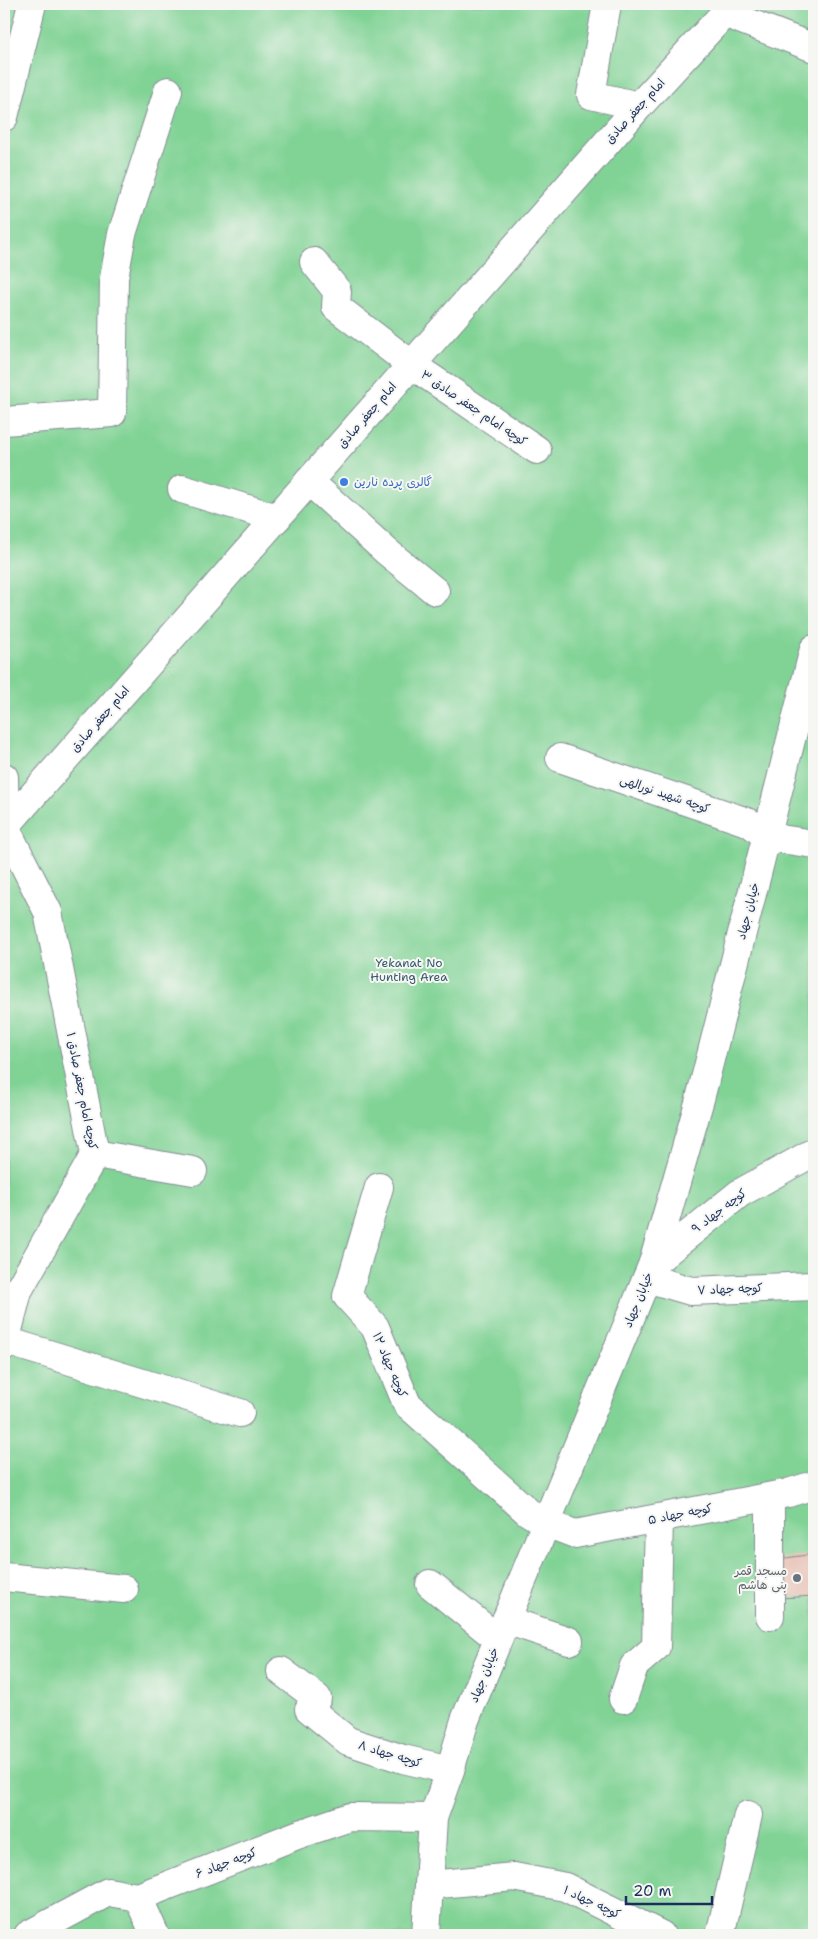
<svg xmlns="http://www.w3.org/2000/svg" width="818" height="1939" font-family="'Shantell Sans','Playpen Sans Arabic',sans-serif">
<rect width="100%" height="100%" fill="#f6f6f2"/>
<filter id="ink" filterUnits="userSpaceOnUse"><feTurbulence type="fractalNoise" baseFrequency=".02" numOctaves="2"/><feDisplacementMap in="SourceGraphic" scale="10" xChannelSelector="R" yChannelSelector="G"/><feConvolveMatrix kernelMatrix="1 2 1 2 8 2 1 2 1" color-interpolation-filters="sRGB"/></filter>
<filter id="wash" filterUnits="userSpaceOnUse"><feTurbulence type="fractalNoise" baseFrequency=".0096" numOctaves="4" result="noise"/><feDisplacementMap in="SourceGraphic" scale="20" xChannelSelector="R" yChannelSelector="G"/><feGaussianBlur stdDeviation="1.12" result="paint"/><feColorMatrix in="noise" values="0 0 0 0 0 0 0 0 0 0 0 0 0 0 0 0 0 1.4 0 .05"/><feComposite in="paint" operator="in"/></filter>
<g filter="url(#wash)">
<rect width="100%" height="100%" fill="#ece4c7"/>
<!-- green -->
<rect fill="#81d395" stroke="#4e817a" x="4" y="4" width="810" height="1931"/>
<g id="blocks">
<!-- building -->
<path fill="#e3afa1" d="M814 1554V1596L781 1598 778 1559Z"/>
</g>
</g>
<g filter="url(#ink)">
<use href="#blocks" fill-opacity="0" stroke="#848a92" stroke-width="1"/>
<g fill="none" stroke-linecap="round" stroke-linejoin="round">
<!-- street casing -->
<g stroke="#848a92" stroke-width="30">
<g id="street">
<path d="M607 4 591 95 639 106"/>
<path d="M724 13 814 48"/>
<path d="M4 117 32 4"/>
<path d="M314 262 337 291 336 307 412 365 537 450"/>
<path d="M4 421 112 413 114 278 122 234 168 91"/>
<path d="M309 481 386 551 435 591"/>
<path d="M182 489 277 518"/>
<path d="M560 758 750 823 767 837 814 844"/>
<path d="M4 777 5 827 48 912 95 1154 18 1291 4 1346"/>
<path d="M95 1154 193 1171"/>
<path d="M379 1187 347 1296 375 1327 407 1404 528 1512 546 1523 575 1534 788 1493 814 1485"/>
<path d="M653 1263 740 1193 814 1152"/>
<path d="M647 1278 691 1291 814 1286"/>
<path d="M6 1341 240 1413"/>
<path d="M770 1497V1616"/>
<path d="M4 1577 124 1589"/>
<path d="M430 1584 498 1639"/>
<path d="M506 1620 569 1641"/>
<path d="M281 1671 317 1698 309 1709 348 1741 403 1759 450 1770"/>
<path d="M623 1699 634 1666 656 1647 659 1518"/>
<path d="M429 1885 514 1877 565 1887 661 1935"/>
<path d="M138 1897 155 1935"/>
<path d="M28 1935 108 1892 138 1897 297 1835 350 1817 433 1818"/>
<path d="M720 1935 748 1815"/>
</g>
</g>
<!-- secondary casing -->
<g stroke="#848a92" stroke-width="30">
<g id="secondary">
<path d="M4 828 639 106 733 4"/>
<path d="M426 1935 433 1818 450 1770 465 1720 653 1263 700 1099 814 649"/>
</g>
</g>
<!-- street -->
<use href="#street" stroke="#fff" stroke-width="28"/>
<!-- secondary -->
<use href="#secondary" stroke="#fff" stroke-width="28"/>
</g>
</g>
<!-- markers -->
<circle fill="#3f7fe0" stroke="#f6f6f2" stroke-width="2" cx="344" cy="482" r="5"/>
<circle fill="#6b7280" stroke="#f6f6f2" stroke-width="2" cx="797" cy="1578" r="5"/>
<g text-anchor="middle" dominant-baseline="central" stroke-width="4" stroke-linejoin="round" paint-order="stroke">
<!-- street labels -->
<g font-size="12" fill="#1b2f5e" stroke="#f6f6f2">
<text transform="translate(635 111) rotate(-48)">امام جعفر صادق</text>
<text transform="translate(474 408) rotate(34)">کوچه امام جعفر صادق ۳</text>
<text transform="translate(367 415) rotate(-49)">امام جعفر صادق</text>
<text transform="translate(100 719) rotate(-49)">امام جعفر صادق</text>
<text transform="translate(665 794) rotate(19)">کوچه شهید نورالهی</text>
<text transform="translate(748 911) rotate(-76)">خیابان جهاد</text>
<text transform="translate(82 1091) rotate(79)">کوچه امام جعفر صادق ۱</text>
<text transform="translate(719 1211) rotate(-37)">کوچه جهاد ۹</text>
<text transform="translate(730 1289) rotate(-2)">کوچه جهاد ۷</text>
<text transform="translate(638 1300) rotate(-68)">خیابان جهاد</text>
<text transform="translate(390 1365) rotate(67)">کوچه جهاد ۱۲</text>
<text transform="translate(680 1514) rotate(-11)">کوچه جهاد ۵</text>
<text transform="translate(484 1675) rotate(-68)">خیابان جهاد</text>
<text transform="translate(390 1754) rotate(17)">کوچه جهاد ۸</text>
<text transform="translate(226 1863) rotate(-21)">کوچه جهاد ۶</text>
<text transform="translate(592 1902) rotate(25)">کوچه جهاد ۱</text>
</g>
<!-- shop labels -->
<g font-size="12" fill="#366cbe" stroke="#f6f6f2" text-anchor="start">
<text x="354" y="482">گالری پرده نارین</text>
</g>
<!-- park labels -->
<g font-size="12" fill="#34586c" stroke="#f6f6f2">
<text x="409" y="963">Yekanat No<tspan x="409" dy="14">Hunting Area</tspan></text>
</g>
<!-- worship labels -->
<g font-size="12" fill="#5b616d" stroke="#f6f6f2" text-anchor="end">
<text x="787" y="1571">مسجد قمر<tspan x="787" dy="14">بنی هاشم</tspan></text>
</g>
</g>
<!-- margin -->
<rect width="818" height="1939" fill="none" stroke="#f6f6f2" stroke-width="20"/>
<!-- scale -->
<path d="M626 1896v8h86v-8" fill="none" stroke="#1b2f5e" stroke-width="2.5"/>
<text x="633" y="1896" font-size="15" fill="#1b2f5e" stroke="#f6f6f2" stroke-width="4" paint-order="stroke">20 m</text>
</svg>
